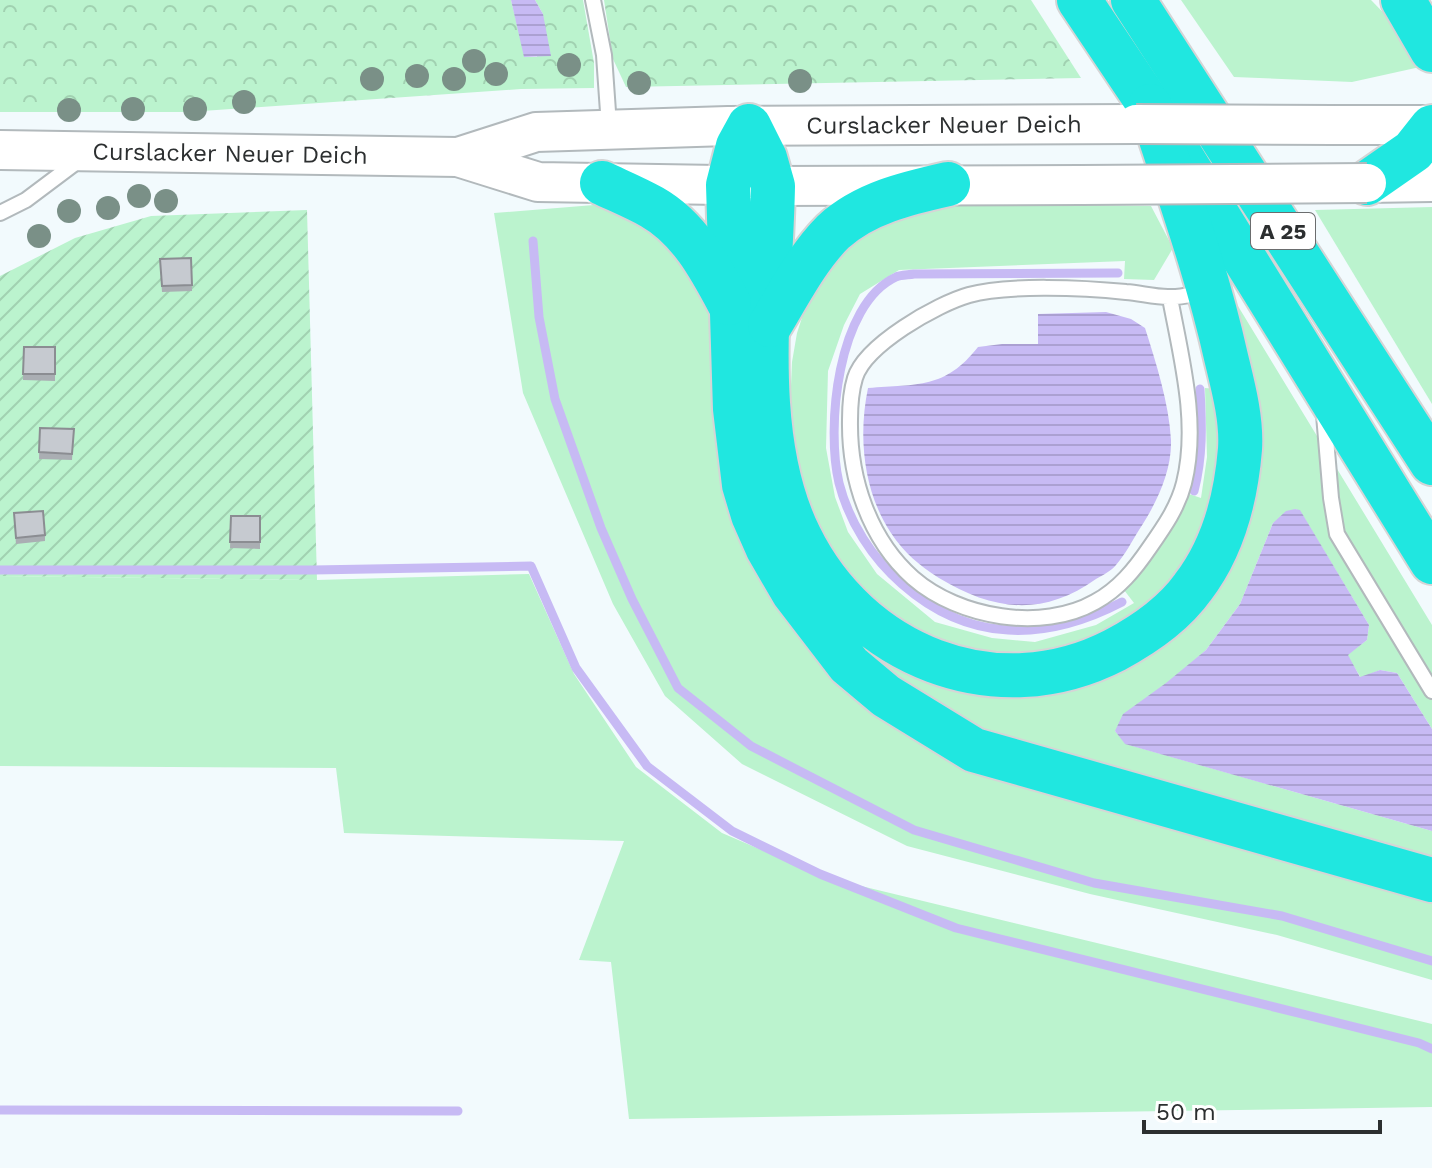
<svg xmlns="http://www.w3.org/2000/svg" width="1432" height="1168" font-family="'Work Sans',sans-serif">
<defs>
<pattern id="forest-crowns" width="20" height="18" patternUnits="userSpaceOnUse" patternTransform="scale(2)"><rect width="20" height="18" fill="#bbf3ce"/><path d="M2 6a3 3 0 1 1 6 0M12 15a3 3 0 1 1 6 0" fill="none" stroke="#a1d1b1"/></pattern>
<pattern id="garden-furrows" width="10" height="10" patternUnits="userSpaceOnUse" patternTransform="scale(2)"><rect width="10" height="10" fill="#bbf3ce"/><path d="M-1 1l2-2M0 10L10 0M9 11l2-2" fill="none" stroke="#a1d1b1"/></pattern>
<pattern id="water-rules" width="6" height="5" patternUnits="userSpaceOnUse" patternTransform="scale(2)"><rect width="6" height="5" fill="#c7baf4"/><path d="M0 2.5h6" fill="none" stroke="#aba0d2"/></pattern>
</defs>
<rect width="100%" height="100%" fill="#f2fafd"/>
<!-- grass -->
<g fill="#bbf3ce">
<path d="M1181 0H1371L1403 33 1420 67 1352 82 1234 77Z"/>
<path d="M933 203 1151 206 1173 248 1154 280 1124 279 1125 261 899 270 860 294 844 325 828 371 826 448 835 497 848 532 877 574 935 622 992 638 1035 642 1096 625 1134 603 1124 590 1157 551 1189 494 1201 498 1207 457 1205 388 1217 389 1222 435 1212 498 1201 531 1179 571 1137 612 1093 638 1055 650 984 653 935 641 885 611 851 580 833 552 809 506 794 450 790 409 792 362 797 333 810 293 862 228Z"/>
<path d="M594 205 627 211 681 251 710 312 719 464 739 533 768 595 838 684 966 767 1213 842 1432 898V980L1277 935 1090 894 907 846 742 764 665 696 613 604 523 393 494 213Z"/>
<path d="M1432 207V404L1315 210Z"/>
<path d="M1227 288 1432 625V729L1397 673 1380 670 1361 678 1347 655 1367 640 1369 625 1300 511 1295 509 1273 523 1240 604 1206 650 1115 731 1126 744 1432 831V859L981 732 871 662 860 643 939 686 1003 696 1229 563Z"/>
<path d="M529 574 574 674 636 767 722 833 824 877 1432 1024V1107L629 1119 611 962 579 960 624 841 344 833 336 768 0 766V576L317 580Z"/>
</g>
<!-- forest -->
<g fill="url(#forest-crowns)">
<path d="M0 0H511L525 57H537L543 14 535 0H583L594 63V88L521 89 188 112H0Z"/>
<path d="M604 0H1031L1081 78 626 87 613 59Z"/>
</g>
<!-- garden -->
<path fill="url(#garden-furrows)" d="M307 210 317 580 0 576V276L75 238 151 216Z"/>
<!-- water -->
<g fill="url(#water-rules)">
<path d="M511 0H535L543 14 551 56 524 57Z"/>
<path d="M1106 312 1131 319 1145 328C1156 363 1169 403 1171 440 1172 472 1156 504 1139 530 1132 541 1125 555 1116 565 1111 571 1103 575 1096 579 1043 617 993 611 939 578 919 565 905 554 891 533 863 491 858 436 868 388 918 384 945 389 978 347L1002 344H1038V314Z"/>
<path d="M1295 509 1300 510 1369 625 1367 640 1348 655 1360 677 1380 670 1397 673 1432 729V831L1125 744 1115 731 1123 714 1166 683 1206 650 1240 604 1273 523 1286 511Z"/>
</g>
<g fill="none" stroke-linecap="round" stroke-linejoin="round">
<!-- stream -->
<g stroke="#c7baf4" stroke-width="9">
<path d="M533 241 539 317 555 399 601 528 632 599 678 688 751 746 914 830 1094 883 1282 916 1432 961"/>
<path d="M1118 273 914 274C908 275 900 275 896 277 837 304 826 428 839 483 849 522 872 558 902 584 969 643 1045 642 1122 602"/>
<path d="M1194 491C1203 457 1202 424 1200 389"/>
<path d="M0 570H313L531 566 576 668 647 766 732 831 820 874 956 928 1419 1043 1432 1049"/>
<path d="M0 1110 458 1111"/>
</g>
<!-- lane casing -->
<g stroke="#b2b9bc" stroke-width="18">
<g id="lane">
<path d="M593 0 604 55 609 126"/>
<path d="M0 213 26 200 82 158"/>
<path d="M1170 298C1181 357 1199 423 1184 483 1178 507 1164 527 1150 547 1135 569 1119 589 1095 602 1042 632 959 618 913 578 869 539 849 478 850 420 850 407 851 391 855 378 865 345 937 304 969 295 1007 284 1086 288 1126 292 1140 293 1154 297 1168 297 1180 298 1192 294 1204 292"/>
<path d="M1324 415 1331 498 1337 534 1432 691"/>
</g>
</g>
<!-- secondary casing -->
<g stroke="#b2b9bc" stroke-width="42">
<g id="secondary">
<path d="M1334 125H1432"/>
<path id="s1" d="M0 150 458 157 538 182 773 186 1081 185"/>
<path id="s2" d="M458 157 536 132 728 126 1136 124"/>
<path d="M1367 183 1432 182"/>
</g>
</g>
<!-- highway casing -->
<g stroke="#d5d5d6" stroke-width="48">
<g id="highway">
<path d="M1079 0 1150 106 1432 562"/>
<path d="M1133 0 1432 463"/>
<path d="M1403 0 1432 50"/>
<path d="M1150 106C1177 189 1207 272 1226 357 1233 386 1242 419 1240 449 1236 498 1223 548 1193 587 1173 615 1145 634 1115 650 995 712 858 655 800 537 749 435 771 297 773 186L765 158 749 126 738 146 728 185 735 409 744 485 753 515 768 549 793 592 849 665 886 696 974 750 1432 880"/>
<path d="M602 183C619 191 636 198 652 207 689 228 710 267 729 303"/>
<path d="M1367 183 1413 151 1432 127"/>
<path d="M770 325C789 294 807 258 833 232 864 203 908 193 948 184"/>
</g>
</g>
<!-- lane -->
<use href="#lane" stroke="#fff" stroke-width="14"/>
<!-- secondary -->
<use href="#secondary" stroke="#fff" stroke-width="38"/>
<!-- highway -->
<use href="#highway" stroke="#20e7e0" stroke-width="44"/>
<!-- secondary-bridge casing -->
<g stroke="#b2b9bc" stroke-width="42" stroke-linecap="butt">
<g id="secondary-bridge">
<path d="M1136 124 1334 125"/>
<path d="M1081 185 1367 183"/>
</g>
</g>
<!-- secondary-bridge -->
<use href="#secondary-bridge" stroke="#fff" stroke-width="38"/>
</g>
<!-- trees -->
<g fill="#7a9087">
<circle cx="474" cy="61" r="12"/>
<circle cx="569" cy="65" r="12"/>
<circle cx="496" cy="74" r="12"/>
<circle cx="417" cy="76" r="12"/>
<circle cx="372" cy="79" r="12"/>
<circle cx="454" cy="79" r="12"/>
<circle cx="800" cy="81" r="12"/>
<circle cx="639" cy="83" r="12"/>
<circle cx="244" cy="102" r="12"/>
<circle cx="133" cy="109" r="12"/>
<circle cx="195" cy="109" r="12"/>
<circle cx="69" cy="110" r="12"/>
<circle cx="139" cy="196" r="12"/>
<circle cx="166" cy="201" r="12"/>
<circle cx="108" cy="208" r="12"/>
<circle cx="69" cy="211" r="12"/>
<circle cx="39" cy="236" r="12"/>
</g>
<!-- wall -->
<g fill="#aaaeb3">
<path d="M191 258 192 291 162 292 160 259Z"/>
<path d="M24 347H55V381L23 380Z"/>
<path d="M40 428 74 429 72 460 39 459Z"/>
<path d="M231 516H260V549L230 548Z"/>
<path d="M14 519 45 535V541L16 544Z"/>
</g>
<!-- building -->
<g fill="#c6cad0" stroke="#8b8d92" stroke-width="2">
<path d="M191 258 192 285 162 286 160 259Z"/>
<path d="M24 347H55V374H23Z"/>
<path d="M40 428 74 429 72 454 39 452Z"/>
<path d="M43 511 45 535 16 538 14 513Z"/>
<path d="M231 516H260V542H230Z"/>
</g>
<g text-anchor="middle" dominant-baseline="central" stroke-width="7" stroke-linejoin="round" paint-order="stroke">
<!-- shield labels -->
<rect fill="#fff" stroke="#6b6d6e" stroke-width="2" x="1251" y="213" width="64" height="36" rx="6"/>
<g font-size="22" font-weight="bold" fill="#2c2f30">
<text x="1283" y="231">A 25</text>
</g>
<!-- street labels -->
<g font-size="24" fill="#2c2f30" stroke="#fff">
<text stroke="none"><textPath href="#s2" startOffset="490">Curslacker Neuer Deich</textPath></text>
<text stroke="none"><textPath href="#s1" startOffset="230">Curslacker Neuer Deich</textPath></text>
</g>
</g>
<!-- scale -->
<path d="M1144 1120v12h236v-12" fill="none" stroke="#2c2f30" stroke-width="4"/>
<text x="1156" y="1120" font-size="24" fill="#2c2f30" stroke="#ffffff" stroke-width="6" paint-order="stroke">50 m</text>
</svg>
